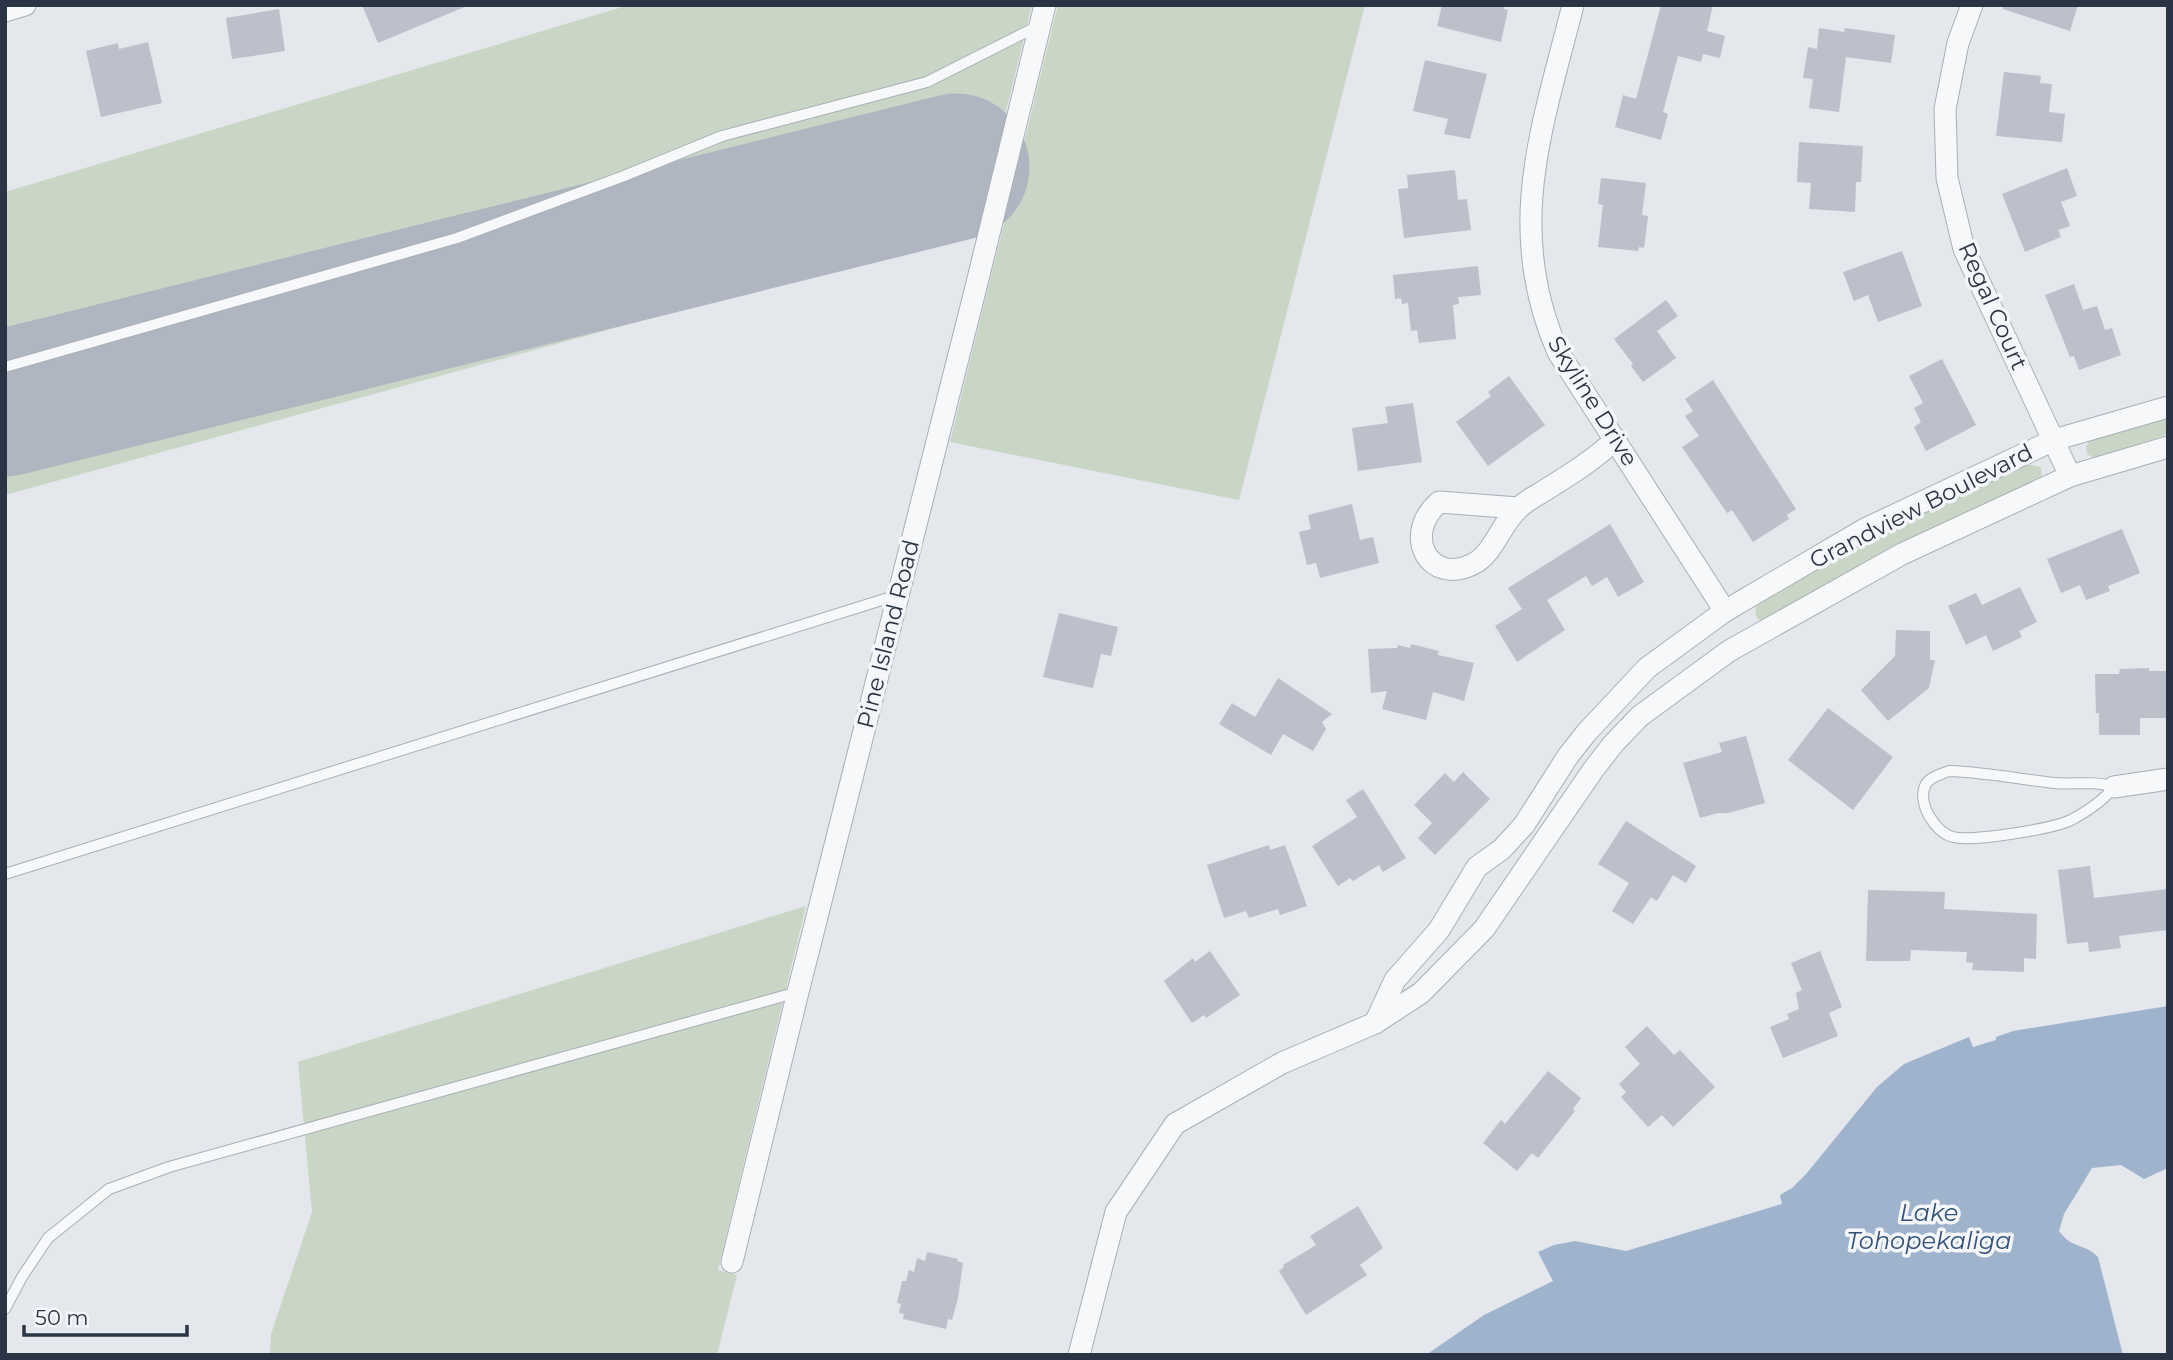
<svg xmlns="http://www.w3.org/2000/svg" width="2173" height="1360" font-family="Montserrat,sans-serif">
<rect width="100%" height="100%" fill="#e4e7ec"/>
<!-- green -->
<g fill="#c9d6c5">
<path d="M629 5H1032L977 229 5 495V192Z"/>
<path d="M1058 5H1365L1239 500 950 442Z"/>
<path d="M2168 412V434L2100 457 2094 458 2087 454 2086 446 2091 439Z"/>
<path d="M2027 464 2041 467 2042 480 2035 485 1980 506 1887 549 1767 620 1760 621C1754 615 1755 611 1757 603L1891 526Z"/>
<path d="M806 906 718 1270 737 1275 717 1355H270L271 1334 312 1212 298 1062Z"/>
</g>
<!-- water -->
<path fill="#9fb4cc" d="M2168 1006V1168L2144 1179 2121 1165 2092 1168 2064 1214 2059 1231C2073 1250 2083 1242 2098 1257L2123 1355H1426L1484 1315 1553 1281 1538 1252 1554 1245 1575 1241 1626 1251 1782 1204 1780 1195 1792 1188 1807 1173 1877 1087 1904 1064 1969 1037 1973 1047 1996 1040V1037L2013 1031Z"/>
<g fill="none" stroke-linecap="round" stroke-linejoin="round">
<!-- runway -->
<path stroke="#b0b6c1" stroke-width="147" d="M5 403 956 167"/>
</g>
<!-- building -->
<g fill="#bbc0ca">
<path d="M362 5H467V6L378 43Z"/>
<path d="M1442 5H1505L1504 9 1508 10 1501 42 1437 26Z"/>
<path d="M1661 5H1713L1707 31 1725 36 1720 58 1703 54 1701 62 1678 56 1663 112 1668 114 1661 140 1615 127 1623 95 1636 99Z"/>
<path d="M2003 5H2078L2070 31 2003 9Z"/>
<path d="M279 9 285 51 232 59 226 18Z"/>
<path d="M1819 28 1844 32 1845 28 1895 35 1891 63 1846 57 1839 112 1809 108 1813 79 1803 78 1808 47 1817 49Z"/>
<path d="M148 42 162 103 101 117 86 51 118 43 119 49Z"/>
<path d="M1425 60 1487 74 1470 139 1444 134 1448 119 1413 111Z"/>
<path d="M2004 72 2041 76 2040 83 2052 84 2049 112 2065 114 2062 142 1996 136Z"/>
<path d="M1799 142 1863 146 1861 182H1856L1855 212 1809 209 1811 183 1797 182Z"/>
<path d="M2067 168 2077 196 2061 202 2070 226 2058 230 2061 237 2025 252 2002 194Z"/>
<path d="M1455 170 1458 200 1467 199 1471 230 1404 238 1398 189 1408 188 1407 175Z"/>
<path d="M1601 178 1646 183 1642 215 1648 216 1644 248 1639 247 1638 251 1598 247 1603 205 1598 204Z"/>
<path d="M1902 251 1922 306 1878 322 1868 295 1854 301 1843 272Z"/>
<path d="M1478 266 1481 295 1458 297 1459 304 1453 305 1456 339 1419 343 1417 330 1411 331 1408 303 1402 304 1401 298 1395 299 1393 275Z"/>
<path d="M2074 284 2083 310 2097 306 2105 330 2112 328 2121 355 2079 370 2074 356 2070 357 2045 295Z"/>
<path d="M1666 300 1678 316 1657 331 1676 358 1643 382 1631 366 1633 364 1614 339Z"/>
<path d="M1942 359 1976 425 1926 451 1914 427 1921 422 1914 408 1923 403 1909 376Z"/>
<path d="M1509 376 1545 425 1488 466 1456 422 1491 396 1488 392Z"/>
<path d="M1713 380 1796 509 1787 515 1789 519 1753 542 1732 510 1727 513 1682 447 1699 436 1685 416 1693 411 1685 399Z"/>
<path d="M1413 403 1422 462 1358 471 1352 428 1388 423 1385 407Z"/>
<path d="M1352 504 1360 540 1373 537 1379 563 1320 578 1316 563 1307 565 1299 532 1311 529 1308 515Z"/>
<path d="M1610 524 1644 582 1618 597 1607 577 1592 586 1586 576 1547 600 1565 630 1517 662 1495 626 1522 609 1508 588Z"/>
<path d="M2122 529 2140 573 2108 586 2110 591 2086 600 2080 585 2061 593 2047 559Z"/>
<path d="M2020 587 2037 622 2019 631 2022 637 1993 651 1986 635 1966 645 1948 606 1976 593 1982 605Z"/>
<path d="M1059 613 1118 627 1111 656 1101 654 1093 688 1043 677Z"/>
<path d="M1896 630 1930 631V660H1935L1929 688 1888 721 1861 690 1895 656Z"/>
<path d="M1411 644 1439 651 1438 655 1474 663 1464 701 1433 692 1426 720 1382 709 1387 691 1371 693 1368 649 1397 648 1398 645 1410 648Z"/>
<path d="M2149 668V671H2168V718H2140V735H2099V713H2096L2095 674H2119L2120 669Z"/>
<path d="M1278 678 1332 714 1322 722 1326 729 1313 751 1283 734 1271 755 1219 724 1232 703 1255 717Z"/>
<path d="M1828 708 1893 757 1853 810 1788 760Z"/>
<path d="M1746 736 1765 803 1728 813H1718L1700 818 1683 763 1722 752 1719 743Z"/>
<path d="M1463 772 1490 799 1435 855 1418 838 1432 823 1414 805 1445 773 1454 782Z"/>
<path d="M1363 789 1406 858 1383 872 1379 865 1353 881 1350 878 1338 886 1312 846 1357 817 1346 800Z"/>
<path d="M1626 821 1696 866 1686 883 1673 875 1657 901 1651 897 1633 924 1612 911 1629 883 1598 864Z"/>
<path d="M1269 845 1270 850 1285 845 1307 906 1280 915 1278 909 1249 918 1246 911 1224 918 1207 865Z"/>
<path d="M2090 866 2094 898 2168 889V930L2119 936 2121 948 2089 952 2088 942 2067 944 2058 870Z"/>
<path d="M1868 890 1945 892 1944 909 2037 914 2036 959 2024 958V972L1972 970 1973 963 1966 962 1967 952 1911 950 1910 961H1866Z"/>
<path d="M1210 951 1240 995 1206 1018 1204 1015 1192 1023 1164 981 1193 958 1195 962Z"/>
<path d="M1820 951 1842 1007 1829 1013 1838 1036 1783 1058 1770 1027 1789 1019 1787 1014 1799 1009 1796 993 1802 990 1791 963Z"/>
<path d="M1647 1026 1674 1055 1680 1050 1715 1087 1673 1127 1662 1115 1648 1127 1621 1097 1626 1092 1619 1084 1640 1064 1625 1047Z"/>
<path d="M1548 1071 1581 1098 1573 1109 1575 1111 1538 1158 1532 1153 1517 1171 1483 1143 1501 1120 1505 1124Z"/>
<path d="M1358 1206 1383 1248 1360 1265 1367 1275 1306 1315 1279 1271 1284 1267 1283 1265 1316 1245 1310 1236Z"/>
<path d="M927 1252 958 1259 957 1261 963 1263 958 1298 952 1320 948 1319 946 1329 903 1319 904 1314 899 1313 901 1304 897 1303 902 1281H906L909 1270 914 1272 917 1258 925 1261Z"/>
</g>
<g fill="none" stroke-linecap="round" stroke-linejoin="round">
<!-- service casing -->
<g stroke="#a9aeb7" stroke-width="12">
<g id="service">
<path d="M5 367 457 238 624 176 722 136 927 82 1040 25"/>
<path d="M1949 771C1984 772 2019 779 2054 783 2075 785 2093 780 2114 787 2103 801 2086 812 2071 820 2052 829 1972 842 1953 837 1935 833 1916 802 1926 784 1930 777 1942 774 1949 771Z"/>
<path d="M5 874 898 595"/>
<path d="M5 1309 22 1277 48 1238 109 1189 169 1167 798 992"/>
</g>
</g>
<!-- minor casing -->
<g stroke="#a9aeb7" stroke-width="23">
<g id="minor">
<path d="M1573 5C1542 128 1504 229 1558 352L1725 611"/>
<path d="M1972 5 1958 43 1945 109 1947 178 1964 249 2070 476"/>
<path d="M5 11 25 5"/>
<path d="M1518 508 1439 502C1401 536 1430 586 1473 564 1495 553 1501 522 1520 507 1527 500 1538 495 1547 489 1571 474 1595 459 1616 439"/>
<path d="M2114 787 2168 779"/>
<path d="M1375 1023 1395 980 1439 930 1477 867 1502 849 1524 825 1568 756 1587 732 1647 668 1725 611 1865 529 2054 440 2168 407"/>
<path d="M732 1262 798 992 975 291 1045 5"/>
<path d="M1079 1355 1116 1212 1175 1124 1282 1063 1375 1023 1421 993 1484 929 1593 770 1614 743 1640 716 1729 651 1902 554 2070 476 2168 447"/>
</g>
</g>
<!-- service -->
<use href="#service" stroke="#f7f8fa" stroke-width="10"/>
<!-- minor -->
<use href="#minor" stroke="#f7f8fa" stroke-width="21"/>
</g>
<g text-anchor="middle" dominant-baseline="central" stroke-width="7" stroke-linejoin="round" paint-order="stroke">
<!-- street labels -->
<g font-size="23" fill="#2b3445" stroke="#f4f6f9">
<text transform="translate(1993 306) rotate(66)">Regal Court</text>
<text transform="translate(1593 401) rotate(58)">Skyline Drive</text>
<text transform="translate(1921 506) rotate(-27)">Grandview Boulevard</text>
<text transform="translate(888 634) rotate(-76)">Pine Island Road</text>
</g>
<!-- water labels -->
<g font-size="24" font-style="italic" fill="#34527a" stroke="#f4f6f9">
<text x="1929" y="1212">Lake<tspan x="1929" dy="28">Tohopekaliga</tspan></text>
</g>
</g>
<!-- border -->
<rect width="2173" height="1360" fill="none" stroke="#2b3445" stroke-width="14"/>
<!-- scale -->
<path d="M24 1325v10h163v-10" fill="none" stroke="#2b3445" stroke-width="3.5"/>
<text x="35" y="1325" font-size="21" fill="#2b3445" stroke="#f4f6f9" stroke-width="5" paint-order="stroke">50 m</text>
</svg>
